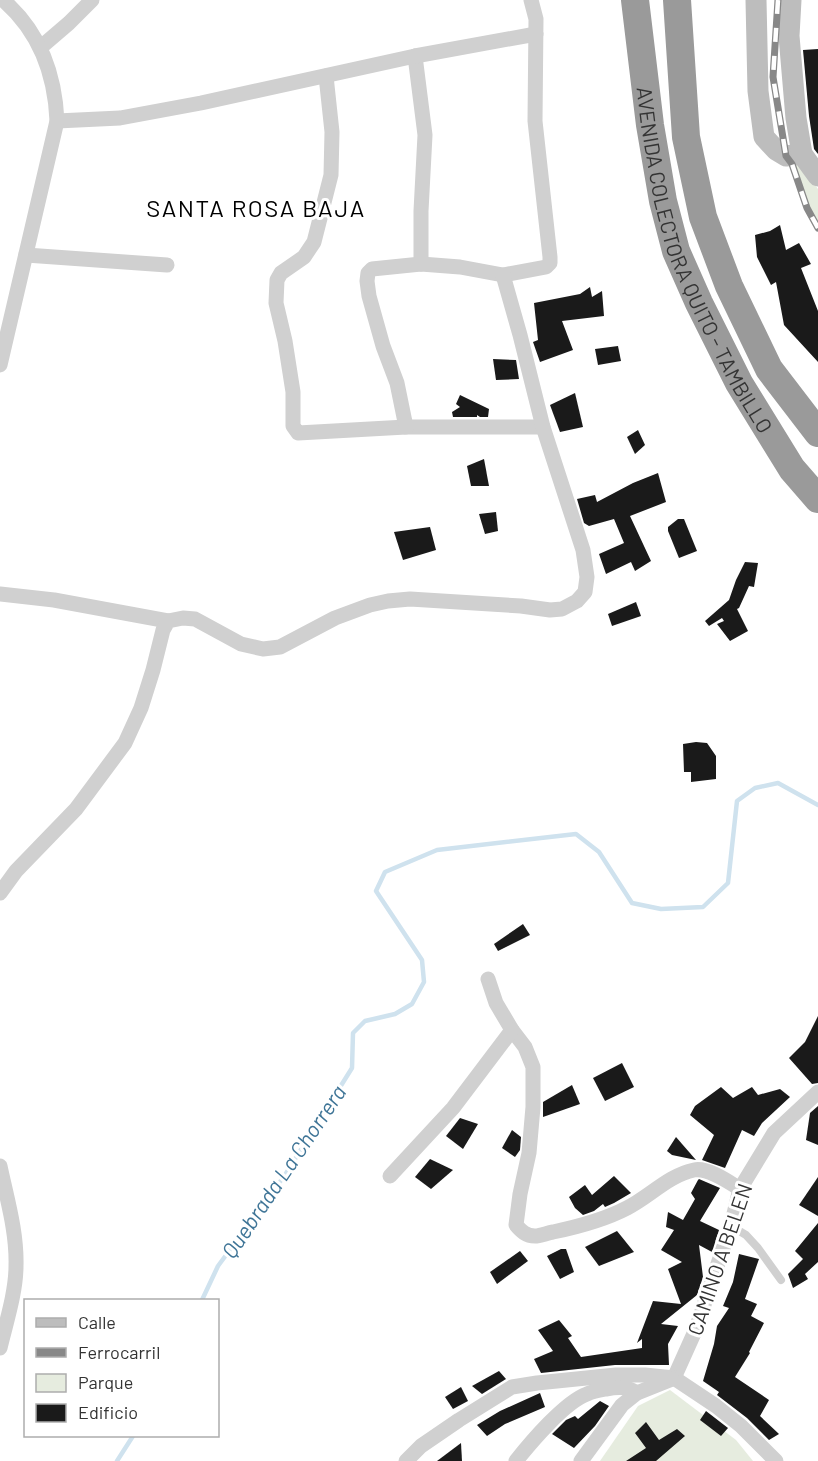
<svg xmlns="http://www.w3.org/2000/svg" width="818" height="1461" font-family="Barlow,sans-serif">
<rect width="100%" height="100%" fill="#fff"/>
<!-- green -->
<g fill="#e6ecdf">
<path d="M792 164 801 166 818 189V226L808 208 795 174 797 173Z"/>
<path d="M670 1390 736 1440 753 1461H600L638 1406Z"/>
</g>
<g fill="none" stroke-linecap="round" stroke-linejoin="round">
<!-- stream -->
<g stroke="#cfe2ee" stroke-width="4.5">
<path d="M202 1300 218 1266 285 1175 352 1068 353 1033 365 1021 395 1014 412 1004 424 982 422 960 376 891 385 872 437 850 576 834 599 852 632 903 661 909 703 907 728 883 737 801 755 788 778 783 818 805"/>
<path d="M117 1461 133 1436"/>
</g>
</g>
<!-- building -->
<g fill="#1a1a1a">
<path d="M818 49V154L814 149 809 116 803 50Z"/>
<path d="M780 225 786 250 799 243 811 264 801 268 818 311V362L784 325 776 282 771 285 757 257 755 235 770 231Z"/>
<path d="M590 287 592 297 602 291 604 316 562 321 573 350 540 362 533 342 538 340 534 303 580 294Z"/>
<path d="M618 346 621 361 598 365 595 349Z"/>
<path d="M493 359 516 360 519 379 496 380Z"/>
<path d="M575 393 583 427 560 432 550 405Z"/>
<path d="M460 395 489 409 488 417H480L477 415V417H453L452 412 460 407 456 404Z"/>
<path d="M638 430 645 445 635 454 627 437Z"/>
<path d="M484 459 489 486H471L467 466Z"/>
<path d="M658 473 666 502 630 516 651 561 635 571 631 562 606 574 599 554 624 543 614 519 589 526 584 523 577 499 595 495 597 502 633 483Z"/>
<path d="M496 512 498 531 485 534 479 514Z"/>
<path d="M678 519H684L697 551 679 558 668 531V527Z"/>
<path d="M430 527 436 550 403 560 394 532Z"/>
<path d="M745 562 758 563 754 587 749 586 739 608 737 609 748 631 730 641 717 624 724 621 722 618 709 626 705 621 729 600 736 580Z"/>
<path d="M636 602 641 616 612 626 608 614Z"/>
<path d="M696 742 707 743 716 756V779L691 782V772H684L683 744Z"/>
<path d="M523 924 530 935 498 951 494 944Z"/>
<path d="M818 1016V1083L812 1084 789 1058 805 1042Z"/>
<path d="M622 1063 634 1087 605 1101 593 1078Z"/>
<path d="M572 1085 580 1104 543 1117V1102Z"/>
<path d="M721 1087 733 1098 752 1087 758 1095 780 1089 790 1097 762 1123 754 1136 742 1130 725 1168 702 1160 714 1135 690 1115 695 1106Z"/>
<path d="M818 1106V1145L806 1140 810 1113Z"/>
<path d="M460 1118 478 1124 463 1149 446 1136Z"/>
<path d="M512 1130 521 1137 520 1150 515 1157 502 1148Z"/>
<path d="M676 1137 696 1160 672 1155 667 1151Z"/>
<path d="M430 1159 453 1170 431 1189 415 1177Z"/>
<path d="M614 1176 631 1193 614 1203 605 1207 603 1204 594 1211 583 1215 575 1208 569 1197 585 1185 592 1195Z"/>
<path d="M818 1177V1216L799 1205Z"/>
<path d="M699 1179 720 1188 700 1221 719 1230 712 1252 699 1245 703 1277 697 1295 661 1324 678 1326 668 1344 669 1365H615L541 1373 534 1359 553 1351 538 1330 559 1320 572 1336 568 1338 581 1357 642 1348V1339L637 1343 653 1301 681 1304 668 1269 682 1262 661 1250 674 1230 666 1227 668 1212 683 1220 695 1199 691 1193 698 1180Z"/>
<path d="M818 1223V1262L805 1274 808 1279 793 1288 788 1274 803 1259 795 1251Z"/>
<path d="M617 1231 634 1252 599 1266 585 1247Z"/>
<path d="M561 1249H566L574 1272 560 1279 547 1256Z"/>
<path d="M520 1251 528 1261 497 1284 490 1272Z"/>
<path d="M739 1254 759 1259 745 1299 757 1304 751 1316 764 1323 749 1352 750 1353 735 1377 769 1400 760 1416 779 1434 769 1440 747 1418 717 1395 719 1392 703 1381 714 1344 717 1326 729 1308 723 1306 733 1282Z"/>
<path d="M499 1371 506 1379 482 1394 472 1386Z"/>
<path d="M461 1387 468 1401 453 1409 445 1397Z"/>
<path d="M540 1393 545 1407 505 1424 487 1436 477 1425 500 1411Z"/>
<path d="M600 1401 609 1406 595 1426 574 1448 552 1434 566 1420 575 1416 578 1419Z"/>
<path d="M706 1411 728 1428 721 1436 700 1420Z"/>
<path d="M646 1422 659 1440 677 1429 685 1436 656 1461H626L646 1448 635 1433Z"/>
<path d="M461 1443 462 1461H437Z"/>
</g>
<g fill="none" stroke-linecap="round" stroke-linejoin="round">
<!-- lane -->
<path stroke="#d0d0d0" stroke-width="8" d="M731 1226 746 1235 758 1248 781 1280"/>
<!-- street -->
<g stroke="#d0d0d0" stroke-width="15">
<path d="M41 47 69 23 92 0"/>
<path d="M415 56 425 135 421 211V264"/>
<path d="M326 76 332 132 331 175 314 242 304 257 281 273 277 280 276 303 285 341 293 392V426L298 433 406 427H543"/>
<path d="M57 121 120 118 201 103 415 56 536 34"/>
<path d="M26 255 167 265"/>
<path d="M0 365 57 121C55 74 40 32 3 0"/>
<path d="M406 427 397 383 383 346 369 296 367 281 368 273 372 269 421 264 460 267 503 275 546 267 550 263V257L535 121 536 19 531 0"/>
<path d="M0 594 54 600 168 621"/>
<path d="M0 893 16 871 76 809 125 743 141 708 153 670 163 630 168 621 183 618 195 619 241 644 263 649 280 647 335 618 370 605 388 601 410 599 521 606 550 610 562 609 577 601 585 592 587 577 583 550 543 427 520 335 503 275"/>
<path d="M488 979 496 1003 512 1030 525 1047 533 1067V1107L529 1153 520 1194 516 1225C521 1231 526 1236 535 1236 540 1236 547 1233 553 1232 577 1227 604 1220 627 1208 649 1197 669 1175 694 1170 708 1167 729 1182 740 1189"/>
<path d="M0 1166C7 1199 17 1232 16 1266 16 1292 6 1323 0 1348"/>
<path d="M390 1176 453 1108 512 1030"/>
<path d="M674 1378 696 1329 709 1290 731 1226 740 1189 774 1133 818 1092"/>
<path d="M406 1461 421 1446 459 1420 512 1387 537 1383 616 1375H645L674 1378 716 1406 741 1426 776 1461"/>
<path d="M516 1461C531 1442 565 1402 587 1394 593 1391 600 1390 606 1389 617 1387 627 1386 637 1393"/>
<path d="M581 1461 622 1405 637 1393 672 1379"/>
</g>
<!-- secondary -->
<g stroke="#bdbdbd" stroke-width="21">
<path d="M756 0 758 91 764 137 776 150 786 156 802 154"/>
<path d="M791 0 789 36 796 118 802 154 818 176"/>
</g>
<!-- highway -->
<g stroke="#9a9a9a" stroke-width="28">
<path id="s1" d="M635 0 650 125 663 201 676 251 699 303 739 383 792 469 818 499"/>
<path d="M677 0 686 137 703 217 729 286 769 369 818 433"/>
</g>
<!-- rail casing -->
<g stroke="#888" stroke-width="7">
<path id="rail" d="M778 0 773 77 786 156 792 164 807 208 818 228"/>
</g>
<!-- rail -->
<use href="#rail" stroke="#fff" stroke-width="4.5" stroke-dasharray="14" stroke-linecap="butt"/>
</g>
<g text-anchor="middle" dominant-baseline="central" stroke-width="6" stroke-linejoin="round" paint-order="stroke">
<!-- street labels -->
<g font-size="21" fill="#333" stroke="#fff">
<text stroke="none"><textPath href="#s1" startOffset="272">AVENIDA COLECTORA QUITO - TAMBILLO</textPath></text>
<text transform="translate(719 1259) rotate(-71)">CAMINO A BELEN</text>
</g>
<!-- water labels -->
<g font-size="22" font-style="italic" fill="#3f7597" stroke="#fff">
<text transform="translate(283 1171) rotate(-56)">Quebrada La Chorrera</text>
</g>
<!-- quarter labels -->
<g font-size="24" letter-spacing="1.5" fill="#000" stroke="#fff">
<text x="256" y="207">SANTA ROSA BAJA</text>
</g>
</g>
<!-- legend -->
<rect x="24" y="1299" width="195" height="138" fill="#ffffff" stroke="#adadad" stroke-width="1.5"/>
<rect x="36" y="1318" width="30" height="9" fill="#bdbdbd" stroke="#adadad" stroke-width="1.5"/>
<text x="78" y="1329" font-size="18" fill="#333333">Calle</text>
<rect x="36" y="1348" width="30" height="9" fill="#888888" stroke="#adadad" stroke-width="1.5"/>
<text x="78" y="1359" font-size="18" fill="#333333">Ferrocarril</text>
<rect x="36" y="1374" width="30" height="18" fill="#e6ecdf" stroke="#adadad" stroke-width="1.5"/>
<text x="78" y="1389" font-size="18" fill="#333333">Parque</text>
<rect x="36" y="1404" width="30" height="18" fill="#1a1a1a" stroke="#adadad" stroke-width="1.5"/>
<text x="78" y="1419" font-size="18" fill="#333333">Edificio</text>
</svg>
